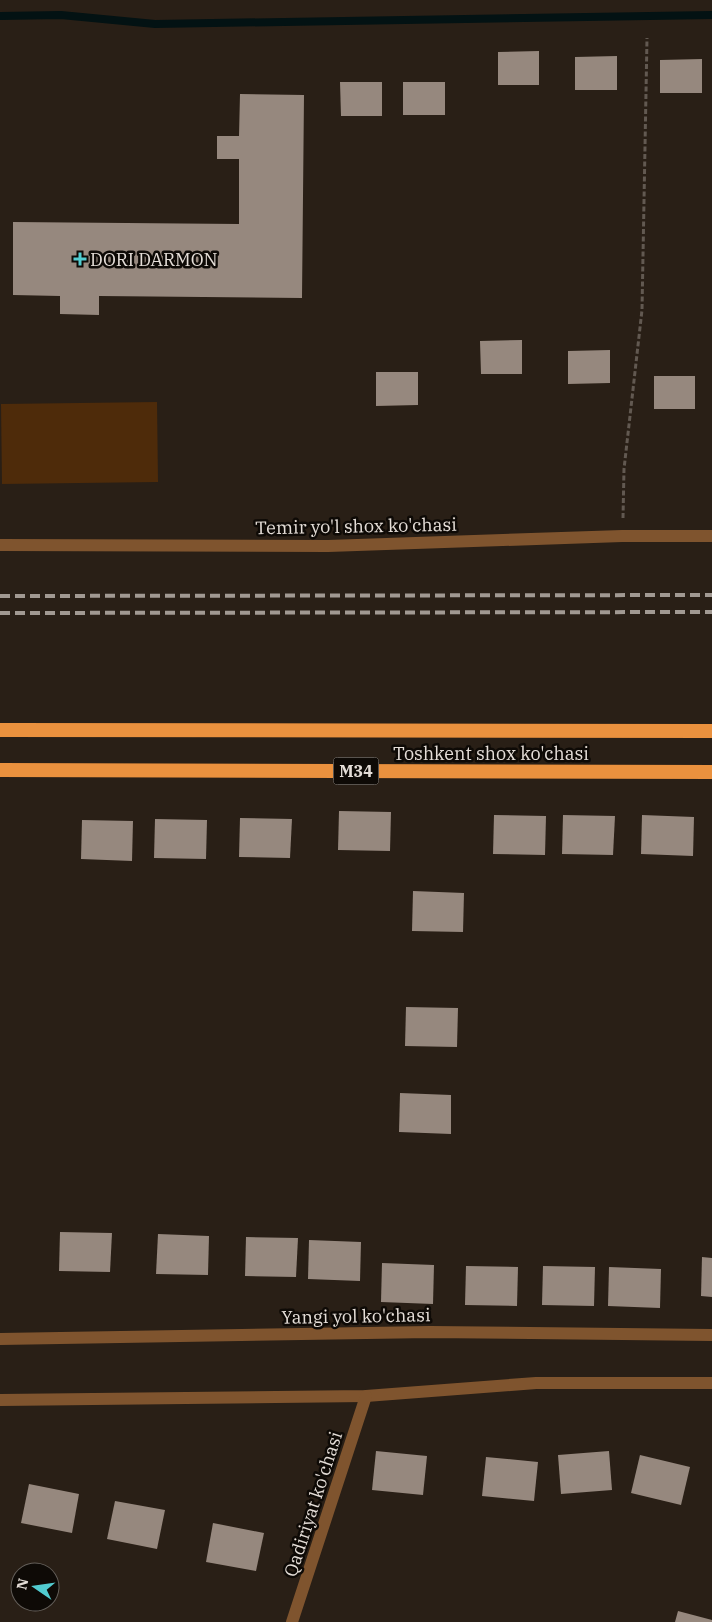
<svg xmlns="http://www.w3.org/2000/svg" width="712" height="1622" font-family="'IBM Plex Serif',serif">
<rect width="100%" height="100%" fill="#291f16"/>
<!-- green -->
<path fill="#4e2b0a" d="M157 402 158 482 2 484 1 404Z"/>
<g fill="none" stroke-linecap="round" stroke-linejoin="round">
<!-- stream -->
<path stroke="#031213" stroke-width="8" d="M0 16 61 15 155 24 712 15"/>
</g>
<!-- building -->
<g fill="#96887e">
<path d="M539 51V85H498V52Z"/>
<path d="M617 56V90H575V57Z"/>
<path d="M702 59V93H660V60Z"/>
<path d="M340 82H382V116H341Z"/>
<rect x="403" y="82" width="42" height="33"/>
<path d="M240 94 304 95 302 298 99 296V315L60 314V296L13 295V222L239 224V159H217V136H239Z"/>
<path d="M522 340V374H481L480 341Z"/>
<path d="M610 350V383L568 384V351Z"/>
<path d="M376 372H418V405L376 406Z"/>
<rect x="654" y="376" width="41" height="33"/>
<path d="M339 811 391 812 390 851 338 850Z"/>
<path d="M494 815 546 816 545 855 493 854Z"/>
<path d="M563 815 615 816 613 855 562 854Z"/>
<path d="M642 815 694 817 693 856 641 854Z"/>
<path d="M240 818 292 819 290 858 239 857Z"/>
<path d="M155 819 207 820 206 859 154 858Z"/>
<path d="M82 820 133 821 132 861 81 859Z"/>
<path d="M413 891 464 893 463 932 412 931Z"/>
<path d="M406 1007 458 1008 457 1047 405 1046Z"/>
<path d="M400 1093 451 1095V1134L399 1132Z"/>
<path d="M60 1232 112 1233 110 1272 59 1271Z"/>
<path d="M158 1234 209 1236 208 1275 156 1274Z"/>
<path d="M246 1237 298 1238 296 1277 245 1276Z"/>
<path d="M309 1240 361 1242 360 1281 308 1279Z"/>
<path d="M702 1257 712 1258V1297L701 1296Z"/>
<path d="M382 1263 434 1265 433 1304 381 1302Z"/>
<path d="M466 1266 518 1267 517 1306 465 1305Z"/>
<path d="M543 1266 595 1267 594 1306 542 1305Z"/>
<path d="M609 1267 661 1269 660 1308 608 1306Z"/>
<path d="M376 1451 427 1456 423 1495 372 1490Z"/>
<path d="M609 1451 612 1490 561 1494 558 1455Z"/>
<path d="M640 1455 690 1467 681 1505 631 1493Z"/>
<path d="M486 1457 538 1462 534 1501 482 1496Z"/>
<path d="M29 1484 79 1494 72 1533 21 1523Z"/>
<path d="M115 1501 165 1510 157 1549 107 1539Z"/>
<path d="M213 1523 264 1533 256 1571 206 1562Z"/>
<path d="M678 1611 712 1620V1622H675Z"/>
</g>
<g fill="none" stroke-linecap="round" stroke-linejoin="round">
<!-- path -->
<path stroke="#625951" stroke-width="3" stroke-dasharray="5 2.5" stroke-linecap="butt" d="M623 518 624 469 642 310 647 38"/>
<!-- minor -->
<g stroke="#7f542e" stroke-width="12">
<path d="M0 545 328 546 622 536H712"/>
<path d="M0 1339 430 1332 712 1335"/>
<path d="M0 1400 366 1396 536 1383H712"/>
<path d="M292 1622 366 1396"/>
</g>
<!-- trunk -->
<g stroke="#ea913e" stroke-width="14">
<path d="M0 730 712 731"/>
<path d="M0 770 712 772"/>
</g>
<!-- rail -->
<g stroke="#a19992" stroke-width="4" stroke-dasharray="10 5" stroke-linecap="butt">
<path d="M0 596 712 595"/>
<path d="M0 613 712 612"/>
</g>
</g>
<!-- markers -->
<path fill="#52ccd0" stroke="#0e0a06" stroke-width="2" d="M77.5 251.5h5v5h5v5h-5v5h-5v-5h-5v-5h5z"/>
<g text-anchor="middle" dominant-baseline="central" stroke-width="5" stroke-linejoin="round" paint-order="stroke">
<!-- shield labels -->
<rect fill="#0e0a06" stroke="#a49e99" stroke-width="1" x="333.5" y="757.5" width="45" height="27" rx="4"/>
<g font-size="16" font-weight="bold" fill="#e5ded8">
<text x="356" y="771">M34</text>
</g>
<!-- poi labels -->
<g font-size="18" fill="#e5ded8" stroke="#0e0a06" text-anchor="start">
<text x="90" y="259">DORI DARMON</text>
</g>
<!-- street labels -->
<g font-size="18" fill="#e5ded8" stroke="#0e0a06">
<text transform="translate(356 526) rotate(-1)">Temir yo'l shox ko'chasi</text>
<text x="491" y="753">Toshkent shox ko'chasi</text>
<text transform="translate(356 1316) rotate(-1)">Yangi yol ko'chasi</text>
<text transform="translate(313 1504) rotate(-72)">Qadiriyat ko'chasi</text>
</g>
</g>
<!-- north arrow -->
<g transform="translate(35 1587) rotate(283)"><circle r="24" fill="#0e0a06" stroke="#645f5a"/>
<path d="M0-4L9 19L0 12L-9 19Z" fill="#52ccd0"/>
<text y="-8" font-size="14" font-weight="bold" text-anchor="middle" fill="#e5ded8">N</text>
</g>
</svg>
